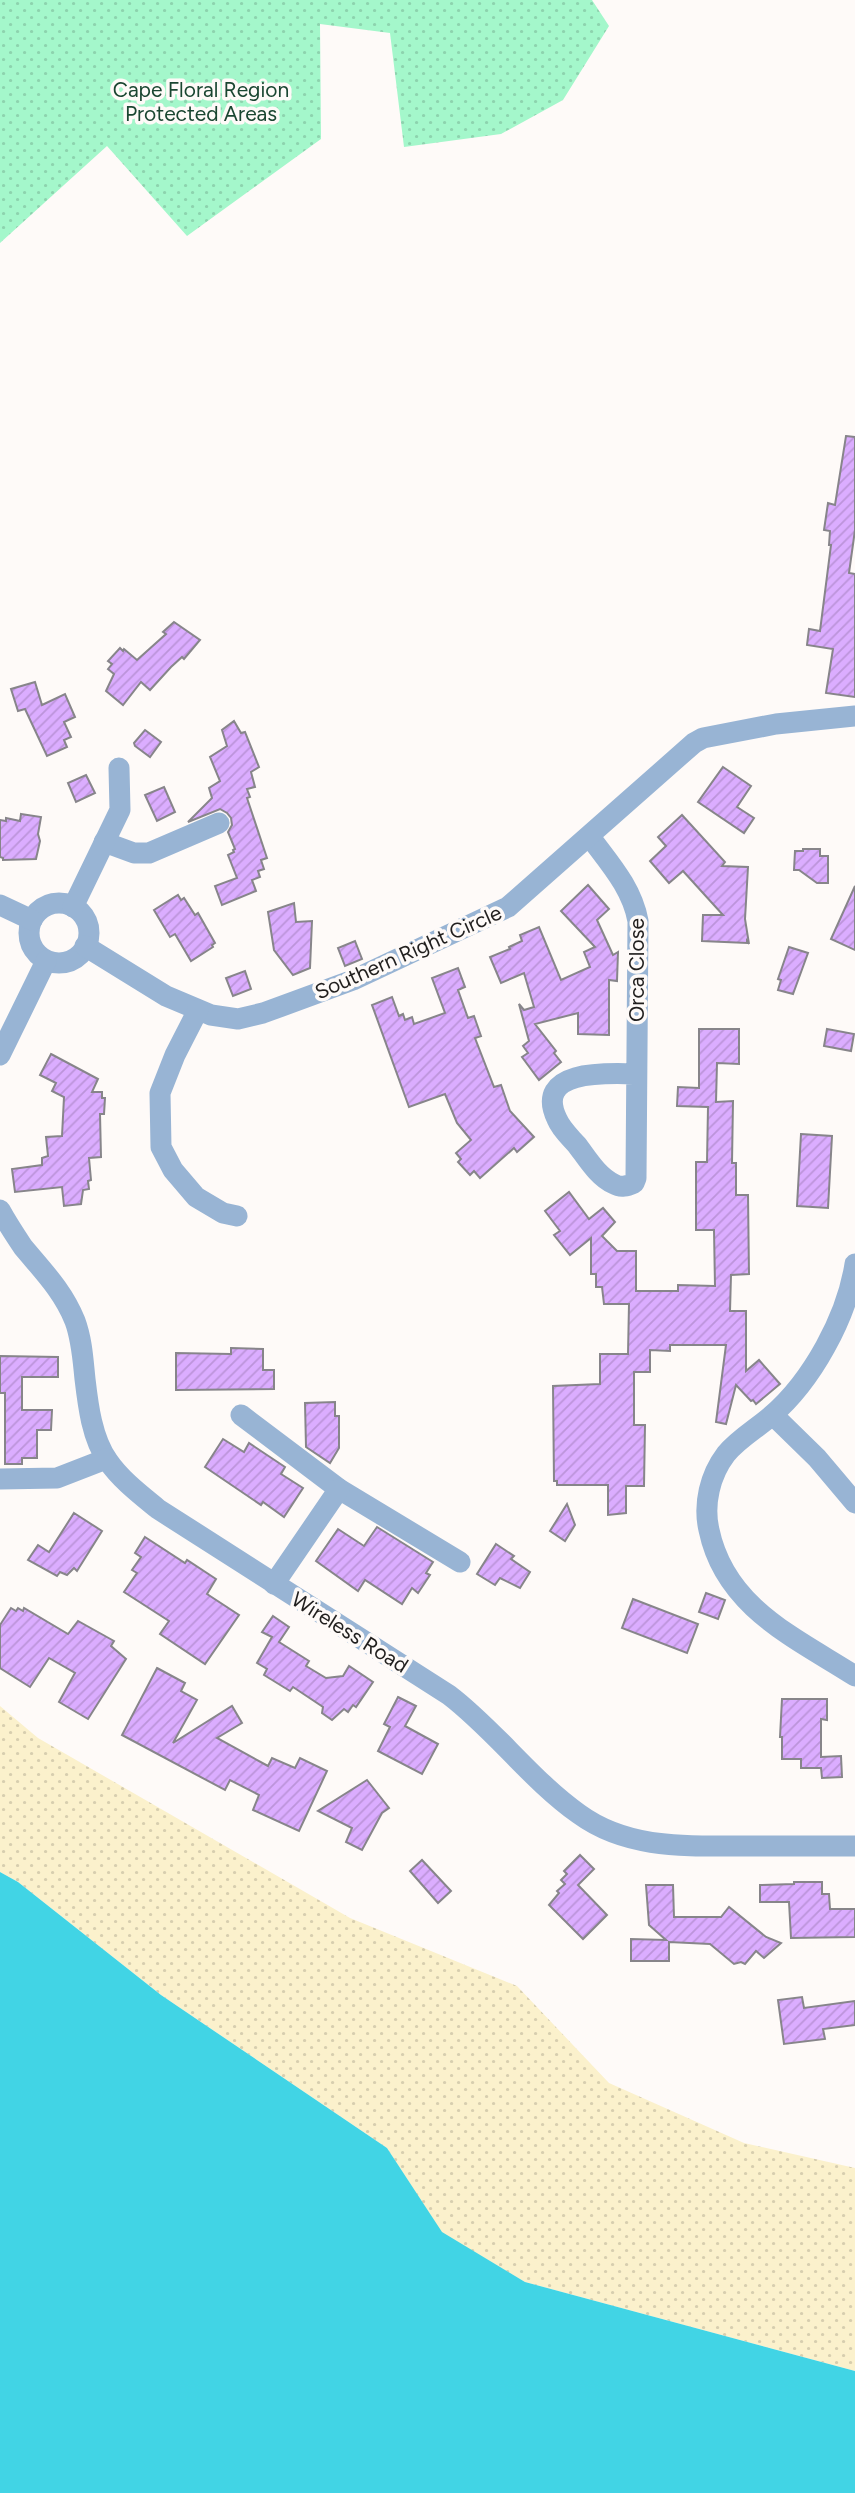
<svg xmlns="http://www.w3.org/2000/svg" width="855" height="2493" font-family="Figtree,sans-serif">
<defs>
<pattern id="sand-dots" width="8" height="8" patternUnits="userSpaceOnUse" patternTransform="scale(1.75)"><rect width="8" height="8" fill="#fbf1cc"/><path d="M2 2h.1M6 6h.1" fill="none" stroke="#d7ceaf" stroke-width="1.8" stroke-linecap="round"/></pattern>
<pattern id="park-dots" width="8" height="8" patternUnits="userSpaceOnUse" patternTransform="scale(1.75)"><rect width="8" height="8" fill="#a4f7cb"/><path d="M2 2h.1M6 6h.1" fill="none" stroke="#8dd3ae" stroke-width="1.8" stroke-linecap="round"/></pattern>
<pattern id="building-hatch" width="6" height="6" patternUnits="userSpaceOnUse" patternTransform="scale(1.75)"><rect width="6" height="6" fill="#dbadff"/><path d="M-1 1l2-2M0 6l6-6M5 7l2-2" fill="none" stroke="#bc94da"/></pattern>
</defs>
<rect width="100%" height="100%" fill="#fefaf8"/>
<!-- sand -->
<path fill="url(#sand-dots)" d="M0 1706 38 1738 350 1918 517 1986 609 2083 744 2143 855 2168V2371L525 2282 442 2233 387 2148 161 1995 18 1882 0 1872Z"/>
<!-- park -->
<path fill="url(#park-dots)" d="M0 0H592L609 26 563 100 501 134 404 147 390 33 320 24 321 139 187 236 107 146 0 243Z"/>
<!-- water -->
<path fill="#41d4e5" d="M0 1872 18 1882 161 1995 387 2148 442 2232 525 2282 855 2371V2493H0Z"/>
<!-- building -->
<g fill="url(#building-hatch)" stroke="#87858a" stroke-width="2">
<path d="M846 436 855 437V530L849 573 855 574V697L826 693 833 649 807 645 809 629 820 631 831 545H829L830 531 824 530 828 503 835 505Z"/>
<path d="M174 622 200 640 184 659 182 657 171 667 150 690 141 682 123 705 106 691 114 674 108 669 112 664 108 661 120 648 123 651 124 649 137 660 166 634 163 632Z"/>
<path d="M35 682 42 705 65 694 75 717 64 722 71 737 64 740 67 747 47 756 25 709 18 711 11 689Z"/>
<path d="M234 721 241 733 245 732 259 767 251 772 255 787 247 789 250 797 247 798 267 858 261 860 264 869 258 871 260 877 252 880 256 891 222 905 215 886 237 878 228 855 234 852 233 850 235 849 228 832 232 825 231 818 227 813 220 809 188 822 212 798 209 788 220 781 210 757 227 746 222 730Z"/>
<path d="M145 730 161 742 150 757 135 746 134 743Z"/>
<path d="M723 767 751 786 737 807 754 818 744 833 698 802Z"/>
<path d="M86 775 95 793 76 802 68 783Z"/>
<path d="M164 787 175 812 157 821 145 795Z"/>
<path d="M21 814 41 817 38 834 40 841 36 859 3 860V858L0 857V820L6 821V818L20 821Z"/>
<path d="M682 815 725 862 722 866 748 867 745 919 749 944 747 941V943L702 941 703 915H723L683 871 669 883 650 861 666 846 658 837Z"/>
<path d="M803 849H820V856H828V883H817L799 870H794L795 851H803Z"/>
<path d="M588 885 609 909 597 920 613 955 618 952 617 981 609 980V1035L578 1034V1013L535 1024 556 1051 554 1053 561 1062 539 1080 522 1057 528 1053 523 1046 529 1041 519 1004 524 1010 534 1007 524 973 501 983 490 957 510 949 509 947 522 941 520 935 539 927 561 980 590 967 584 952 595 947 561 911Z"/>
<path d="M855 886V950L831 939Z"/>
<path d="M178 895 181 900 184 898 195 915 198 913 215 943 212 945 213 947 191 961 175 934 170 937 154 910Z"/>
<path d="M294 903 296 922 312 921 310 968 293 975 274 950 268 912Z"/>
<path d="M355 941 362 959 345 966 338 948Z"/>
<path d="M789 947 808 953 793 994 778 990 781 980 778 979Z"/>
<path d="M458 968 465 987 458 990 468 1018 474 1016 481 1036 475 1038 494 1087 501 1085 510 1111 534 1137 517 1152 514 1148 480 1178 474 1171 470 1175 458 1162 461 1159 456 1153 471 1140 457 1123 445 1094 409 1107 372 1005 392 997 399 1016 403 1014 405 1020 412 1017 414 1024 445 1013 432 978Z"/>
<path d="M245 971 251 989 233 996 226 978Z"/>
<path d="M699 1029H739V1064L717 1063 716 1102 733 1101 732 1163H736V1195H748L749 1274 731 1275 730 1311H746V1371L759 1360 780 1384 756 1404 753 1400 751 1401 736 1385 726 1424 716 1422 726 1345H670V1351L650 1350V1372H634V1425H645L644 1486H626V1513L608 1515V1485H557V1481H554L553 1386 600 1384V1354H628L629 1304H604L602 1287H596V1274H591V1238L570 1255 554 1235 560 1231 545 1211 569 1192 589 1219 603 1208 615 1222 602 1236 617 1251H636V1291H678V1285L715 1286 714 1230H696V1162H707L708 1107 677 1106 678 1087 699 1088Z"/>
<path d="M827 1029 854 1034 851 1051 824 1046Z"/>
<path d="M51 1054 98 1079 92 1092H102V1098H105L104 1114H100L101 1157 89 1158 91 1180 88 1181 89 1189 83 1190 81 1204 64 1206 62 1187 15 1192 12 1169 42 1165V1158L48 1156 46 1137 62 1136 64 1097 52 1091 56 1083 40 1075Z"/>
<path d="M801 1134 832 1136 828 1208 797 1206Z"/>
<path d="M231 1348 263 1349V1370H274V1389L176 1390V1353L231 1354Z"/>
<path d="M0 1356 58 1357V1377H22V1410H52L51 1430H37V1458H22V1464H5V1393H0Z"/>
<path d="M335 1402V1416H339V1448L330 1463 306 1447 305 1403Z"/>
<path d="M223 1439 244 1452 249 1443 285 1467 281 1474 303 1488 284 1517 263 1502 261 1505 205 1467Z"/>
<path d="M567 1504 575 1525 565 1541 550 1531Z"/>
<path d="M74 1513 102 1531 77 1571 74 1568 67 1575 60 1572 57 1576 28 1560 38 1545 49 1552Z"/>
<path d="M377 1527 433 1562 426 1573 430 1575 418 1593 412 1588 402 1604 365 1580 358 1591 316 1561 338 1529 364 1546Z"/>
<path d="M145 1537 185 1563 187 1560 216 1579 207 1594 239 1615 205 1664 160 1634 169 1621 124 1592 137 1573 132 1570 141 1557 135 1553Z"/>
<path d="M496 1544 514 1556 511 1559 530 1572 520 1588 500 1578 495 1585 477 1574Z"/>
<path d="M706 1593 725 1600 718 1619 699 1612Z"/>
<path d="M633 1599 698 1624 687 1653 622 1628Z"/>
<path d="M11 1608 16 1611 18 1608 23 1611 24 1608 68 1634 78 1621 114 1641 111 1646 126 1659 88 1719 59 1702 75 1673 49 1658 30 1687 0 1668V1625Z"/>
<path d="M273 1616 289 1627 279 1642 309 1661 306 1666 326 1678 343 1676 349 1666 373 1682 356 1707 353 1705 348 1712 344 1709 332 1720 322 1713 323 1707 293 1687 290 1691 264 1675 267 1669 257 1663 272 1637 262 1632Z"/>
<path d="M157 1668 185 1683 181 1691 197 1700 173 1743 232 1706 242 1723 217 1738 268 1766 272 1758 295 1768 300 1758 327 1771 299 1831 253 1810 259 1795 230 1780 225 1790 122 1735Z"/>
<path d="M398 1697 416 1706 405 1726 438 1744 422 1774 378 1751 390 1727 384 1724Z"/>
<path d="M782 1699H827V1720L821 1719V1757L841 1756 842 1777 822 1778 821 1768H801V1759H782V1737H780Z"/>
<path d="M367 1780 389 1808 382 1813 362 1850 346 1842 352 1828 318 1811Z"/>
<path d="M580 1855 594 1869 578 1885 607 1915 583 1939 549 1905 559 1893 557 1891 565 1884 561 1880 567 1874 564 1871Z"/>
<path d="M422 1860 451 1891 438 1903 410 1871Z"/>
<path d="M794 1882H822V1894H829L830 1909H855V1937L791 1938 789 1902H760V1885L794 1884Z"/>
<path d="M646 1885H673L674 1917H721L729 1907 766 1937 781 1943 764 1958 756 1951 745 1964 741 1962 734 1964 710 1944 669 1942V1961H631V1939L666 1940 649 1925Z"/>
<path d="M802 1997 804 2008 855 2001V2025L823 2029 825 2039 784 2044 778 2000Z"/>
</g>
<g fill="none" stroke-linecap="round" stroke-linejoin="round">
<!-- minor -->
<g stroke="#98b4d4" stroke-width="21">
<path d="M590 837C610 864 632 888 638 921L636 1178 634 1183C627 1186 621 1188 614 1184 598 1177 587 1158 577 1145 570 1137 561 1129 557 1119 533 1069 608 1073 636 1074"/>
<path d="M104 842 134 853H149L219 823"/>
<circle cx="59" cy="933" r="30"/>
<path d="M0 905 32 920"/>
<path d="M73 907 120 810 119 768"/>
<path d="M85 946 166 996 211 1015 238 1019 263 1013 353 980 508 907 694 743 703 738 776 724 855 716"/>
<path d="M198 1010 175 1055 160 1093 161 1147 173 1170 196 1197 223 1213 237 1216"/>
<path d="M0 1055 46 961"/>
<path d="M0 1210C7 1223 15 1235 23 1247 43 1271 63 1291 75 1321 82 1340 83 1360 85 1379 88 1405 92 1439 108 1461 121 1480 141 1495 158 1509L449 1695C495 1730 531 1780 579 1814 627 1849 685 1846 743 1846 780 1846 818 1846 855 1846"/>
<path d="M855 1264C847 1317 812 1381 771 1416 756 1429 738 1439 726 1454 710 1475 703 1504 709 1530 725 1607 794 1637 855 1676"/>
<path d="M241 1415 339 1489 460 1562"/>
<path d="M773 1415 817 1458 855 1503"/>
<path d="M0 1479 57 1478 106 1459"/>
<path d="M274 1584 339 1489"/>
</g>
</g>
<g text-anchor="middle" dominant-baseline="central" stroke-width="7" stroke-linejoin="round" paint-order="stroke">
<!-- park labels -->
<g font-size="21" fill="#1a4631" stroke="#fefaf8">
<text x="201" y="89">Cape Floral Region<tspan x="201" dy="24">Protected Areas</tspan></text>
</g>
<!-- street labels -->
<g font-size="21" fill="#211f1e" stroke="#fefaf8">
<text transform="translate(408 952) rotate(-24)">Southern Right Circle</text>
<text transform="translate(636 970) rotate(-90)">Orca Close</text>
<text transform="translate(350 1632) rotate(32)">Wireless Road</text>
</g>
</g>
</svg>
